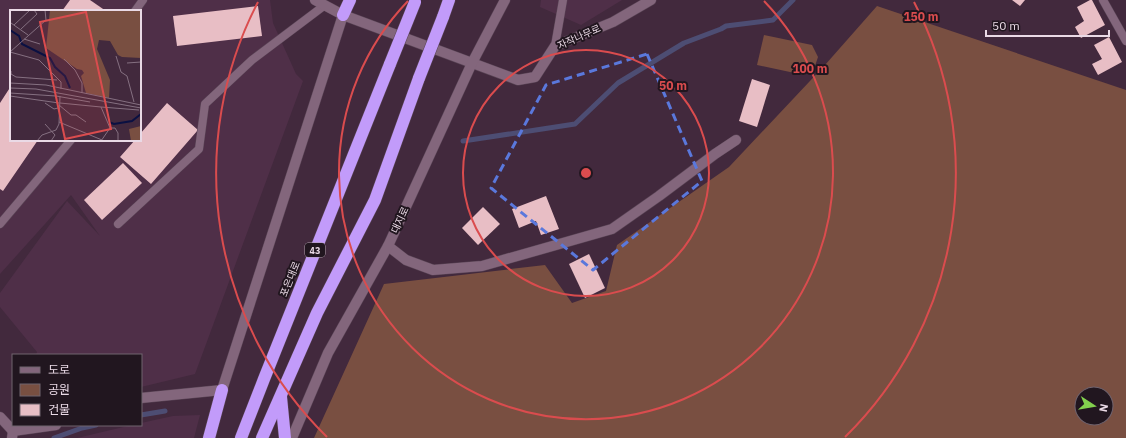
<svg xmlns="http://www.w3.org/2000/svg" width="1126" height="438" font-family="'IBM Plex Sans','Noto Sans KR',sans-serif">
<rect width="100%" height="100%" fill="#42293d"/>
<!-- built -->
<g fill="#4f2f48" fill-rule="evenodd">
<path d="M0 0H270L273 23 296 74 303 81 195 374 141 387V355H36L37 352 0 307V293L67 201 100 236 71 195 0 274ZM11 11H140V140H11Z"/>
<path d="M541 0H622L581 25 540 7Z"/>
<path d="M200 415 194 438H77L132 425H141V423L173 416Z"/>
</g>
<!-- green -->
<g fill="#794f41" fill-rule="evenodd">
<path d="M877 6 1126 90V438H314L384 284 545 265 572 303 606 291 617 245 729 167 825 65ZM1082 394H1106V418H1082Z"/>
<path d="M764 35 812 45 818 57 815 66 804 75 757 65Z"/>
</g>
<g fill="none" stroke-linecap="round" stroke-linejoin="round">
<!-- stream -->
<g stroke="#4d4d73" stroke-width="5">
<path d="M463 141 575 124 618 83 684 43 721 29 726 26 773 20 793 0"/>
<path d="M141 415 165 411"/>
<path d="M54 438 82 428 96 425"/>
</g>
</g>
<!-- building -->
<g fill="#e8bec5">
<path d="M70 0H90L106 11H62Z"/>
<path d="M1012 0H1025L1020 6Z"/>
<path d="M1090 0H1092L1105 25 1081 38 1075 27 1084 21 1077 7Z"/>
<path d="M258 6 262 36 177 46 173 16Z"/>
<path d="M1109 37 1122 62 1098 75 1092 64 1102 59 1094 45Z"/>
<path d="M752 79 770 85 757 127 739 121Z"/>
<path d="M11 86V140H38L3 191 0 189V103Z"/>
<path d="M167 103 198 130 151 184 120 157 135 140H140V134Z"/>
<path d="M123 163 142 183 102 220 84 200Z"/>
<path d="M546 196 559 229 541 235 536 221 519 228 512 209Z"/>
<path d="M483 207 500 224 478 245 462 228Z"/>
<path d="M589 254 605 288 585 298 569 264Z"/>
</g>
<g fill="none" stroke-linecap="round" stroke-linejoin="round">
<!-- lane casing -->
<g stroke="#5a4556" stroke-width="9">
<g id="lane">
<path d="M1103 0 1126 41"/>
<path d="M135 11 143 0"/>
<path d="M555 46 563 0"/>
<path d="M0 224 71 140"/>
<path d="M118 224 199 149 205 104 252 60 325 5"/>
</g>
</g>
<!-- street casing -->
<g stroke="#5a4556" stroke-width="11">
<g id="street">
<path d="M315 0 343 15 518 80 535 77 555 46 613 22 651 0"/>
<path d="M388 246 406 260 433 270 482 266 612 229 659 196 715 154 736 140"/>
<path d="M141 398 222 390 343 15"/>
<path d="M0 417 13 431"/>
<path d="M12 438 13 431 56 425"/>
</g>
</g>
<!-- secondary casing -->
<g stroke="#5a4556" stroke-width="11">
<path id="secondary" d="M292 438 328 353 388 246 472 63 505 0"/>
</g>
<!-- highway casing -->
<g stroke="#5a4556" stroke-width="13">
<g id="highway">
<path d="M343 15 350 0"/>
<path d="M443 17 449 0"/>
<path d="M281 397 285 438"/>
<path d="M209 438 222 390"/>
<path d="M241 438 264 379 390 64"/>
<path d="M262 438 317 313 375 200 419 78"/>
</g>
</g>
<!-- lane -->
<use href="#lane" stroke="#83667c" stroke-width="8"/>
<!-- street -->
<use href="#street" stroke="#83667c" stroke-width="10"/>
<!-- secondary -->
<use href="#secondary" stroke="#83667c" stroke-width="10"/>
<!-- highway -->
<use href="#highway" stroke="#c29bfa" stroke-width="12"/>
<!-- highway-bridge casing -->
<g stroke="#5a4556" stroke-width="13" stroke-linecap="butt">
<g id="highway-bridge">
<path d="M390 64 415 2"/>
<path d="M419 78 443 17"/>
</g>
</g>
<!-- highway-bridge -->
<use href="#highway-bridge" stroke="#c29bfa" stroke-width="12"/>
</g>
<!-- marked area -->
<path fill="none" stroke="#5a78dc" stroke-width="3" stroke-dasharray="8 5" stroke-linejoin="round" d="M647 54 702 181 593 270 491 188 546 85Z"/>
<!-- distance rings -->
<g fill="none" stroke="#da4c4e" stroke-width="2">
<circle cx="586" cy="173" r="123"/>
<path d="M764 1A247 247 0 1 1 408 1"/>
<path d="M327 437A370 370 0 0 1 258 2M914 2A370 370 0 0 1 845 437"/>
</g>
<g text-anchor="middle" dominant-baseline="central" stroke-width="4" stroke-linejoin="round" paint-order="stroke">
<!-- shield labels -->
<rect fill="#21161f" stroke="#ae9faa" stroke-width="1" x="305" y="243" width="20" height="14" rx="3"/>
<g font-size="9" font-weight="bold" fill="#eadae6">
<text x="315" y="250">43</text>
</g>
<!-- street labels -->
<g font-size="10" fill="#eadae6" stroke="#21161f">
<text transform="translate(579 37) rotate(-24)">자작나무로</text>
<text transform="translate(400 220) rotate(-65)">대지로</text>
<text transform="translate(290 279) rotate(-68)">포은대로</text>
</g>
</g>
<!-- overview -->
<g transform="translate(10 10)">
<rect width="131" height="131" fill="#42293d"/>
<path d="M40 0H131V48L112 47 108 45 100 31 89 30 87 39 100 70 99 88 76 83 71 66 74 63 72 60 67 59 36 38ZM131 116V131H121L119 119Z" fill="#794f41"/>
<path fill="none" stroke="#0a1042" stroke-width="2" d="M0 20 9 26 12 34 40 48 45 57 55 66 60 78M99 112 104 114 122 111 131 104"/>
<path fill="none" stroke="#857081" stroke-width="1" d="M1 13 18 25M4 15 20 0M11 19 27 4 24 0M14 29 30 34M0 42 29 50 51 72V79M0 42 36 10 35 0M106 46 111 62 117 66 124 92M54 49 65 60 72 73V83M117 53 131 52M1 61V64L6 67 47 70M0 73 36 75 131 95M0 78 26 79 131 98M0 83 46 86 80 92M0 86 49 93M35 93 44 99 48 98M50 93 91 97 100 118H105L108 123V131M49 95 61 105H66L76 112M91 97 129 100M49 112 92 130M35 114 45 125 41 131M27 131 32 125 46 120 49 114 50 86M91 131 100 118"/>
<path fill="#da4c4e" fill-opacity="0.15" stroke="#da4c4e" stroke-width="2" d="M76 2 101 119 55 129 30 12Z"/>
<rect width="131" height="131" fill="none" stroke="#eadae6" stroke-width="2"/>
</g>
<circle cx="586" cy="173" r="6" fill="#da4c4e" stroke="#21161f" stroke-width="2"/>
<g font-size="12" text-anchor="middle" font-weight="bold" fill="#da4c4e" stroke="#21161f" stroke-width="4" stroke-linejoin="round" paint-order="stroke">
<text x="921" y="21">150 m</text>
<text x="810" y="73">100 m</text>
<text x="673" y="90">50 m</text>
</g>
<!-- legend -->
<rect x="12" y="354" width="130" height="72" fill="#21161f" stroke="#71646f"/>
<rect x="20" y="367" width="20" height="6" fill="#83667c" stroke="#71646f"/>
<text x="48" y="374" font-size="12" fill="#eadae6">도로</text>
<rect x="20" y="384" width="20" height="12" fill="#794f41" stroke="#71646f"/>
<text x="48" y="394" font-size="12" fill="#eadae6">공원</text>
<rect x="20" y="404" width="20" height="12" fill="#e8bec5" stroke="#71646f"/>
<text x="48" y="414" font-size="12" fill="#eadae6">건물</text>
<!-- north arrow -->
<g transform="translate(1094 406) rotate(102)"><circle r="19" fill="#21161f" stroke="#71646f"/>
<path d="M0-3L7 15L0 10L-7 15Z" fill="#83d04e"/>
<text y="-6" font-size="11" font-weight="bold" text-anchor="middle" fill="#eadae6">N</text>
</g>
<!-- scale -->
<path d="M986 30v6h123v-6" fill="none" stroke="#eadae6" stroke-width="2"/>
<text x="992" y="30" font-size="12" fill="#eadae6" stroke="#21161f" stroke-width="3" paint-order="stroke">50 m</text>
</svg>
